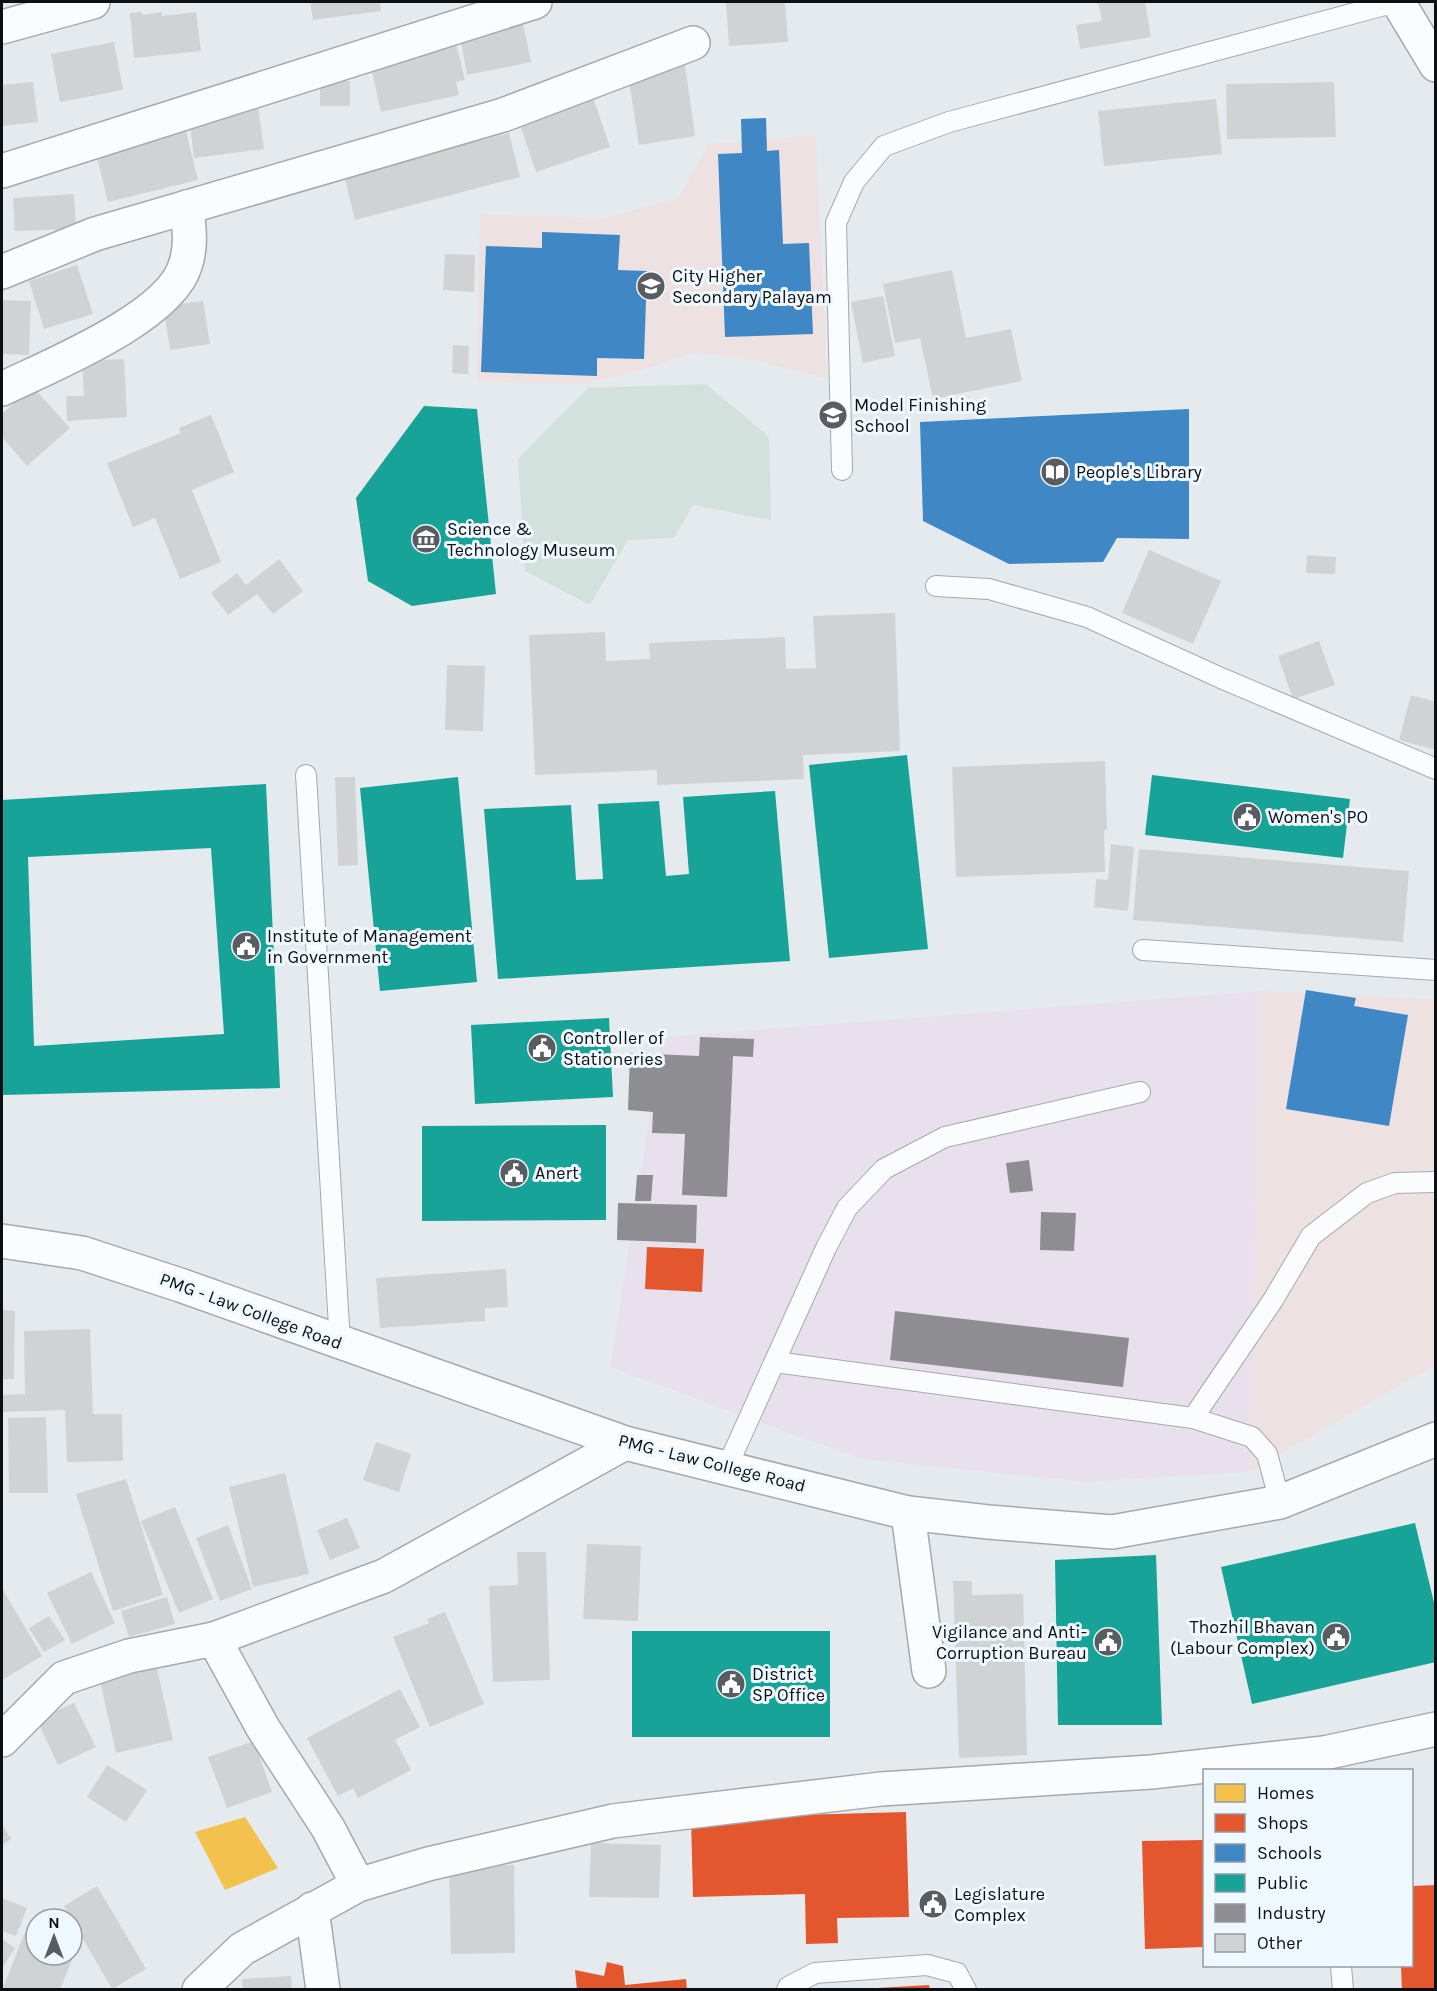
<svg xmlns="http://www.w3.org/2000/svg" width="1437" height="1991" font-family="Karla,sans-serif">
<rect width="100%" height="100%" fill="#e5eaef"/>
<!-- industrial -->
<path fill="#e8e1ed" d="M1261 991 1249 1472 1084 1482 861 1459 610 1367 662 1037Z"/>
<!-- education -->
<g fill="#ede1e1">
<path d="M816 136 827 379 751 359 694 352 645 369 581 384 477 381 480 214 601 219 678 198 709 144Z"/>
<path d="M1261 991 1435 999V1365L1249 1472Z"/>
</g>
<!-- green -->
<path fill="#d2e1dc" d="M706 384 769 437 771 520 693 505 674 538 628 540 590 605 525 571 518 459 588 388Z"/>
<!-- homes -->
<path fill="#f2c14e" d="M245 1817 278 1868 225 1890 195 1832Z"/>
<!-- shops -->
<g fill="#e4572e">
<path d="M647 1247 704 1249 702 1292 645 1289Z"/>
<path d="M906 1812 909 1917 837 1918 838 1943 806 1944 805 1894 693 1897 691 1818Z"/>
<path d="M1204 1840V1947L1145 1949 1142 1841Z"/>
<path d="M1436 1885V1990H1402L1401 1966H1412V1886Z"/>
<path d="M607 1962 623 1966 625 1985 686 1979 687 1990H577L575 1970 604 1976Z"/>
<path d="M929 1985 930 1990H877V1988Z"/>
</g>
<!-- schools -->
<g fill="#3f88c5">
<path d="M766 118 767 151 779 150 783 244 809 243 813 334 725 337 718 154 742 153 741 119Z"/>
<path d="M542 232 620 235 618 270 647 271 644 359 597 358V376L481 372 486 246 542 248Z"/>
<path d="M1189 409V539L1117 538 1103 562 1009 564 923 521 920 422Z"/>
<path d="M1306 990 1356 998 1354 1006 1408 1015 1389 1126 1286 1109Z"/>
</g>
<!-- public -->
<g fill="#17a398" fill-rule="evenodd">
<path d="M424 406 477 409 496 594 412 606 368 581 356 498Z"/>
<path d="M907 755 928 949 829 958 809 765Z"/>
<path d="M1152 775 1350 799 1343 858 1145 835Z"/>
<path d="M458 777 477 982 380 991 360 788Z"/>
<path d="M266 784 280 1088 2 1095V800ZM211 848 224 1034 34 1046 28 857Z"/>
<path d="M775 791 790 961 498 979 484 809 571 805 576 880 603 879 598 804 659 801 666 876 689 874 683 797Z"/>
<path d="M609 1018 613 1097 475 1104 471 1025Z"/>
<path d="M606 1125V1220L422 1221V1126Z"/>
<path d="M1415 1523 1436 1611V1662L1252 1704 1221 1567Z"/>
<path d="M1156 1555 1162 1725H1058L1055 1560Z"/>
<rect x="632" y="1631" width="198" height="106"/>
</g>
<!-- industry -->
<g fill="#8d8d92">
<path d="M700 1037 754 1039 753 1057 733 1056 727 1197 682 1195 685 1134 652 1133 653 1112 628 1110 630 1053 699 1056Z"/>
<path d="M1029 1160 1033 1191 1010 1193 1006 1163Z"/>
<path d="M637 1175H653L651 1201H635Z"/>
<path d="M618 1203 697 1205 696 1243 617 1240Z"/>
<path d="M1041 1212 1076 1213 1074 1251 1040 1250Z"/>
<path d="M895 1311 1129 1338 1123 1387 890 1360Z"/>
</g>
<!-- building -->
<g fill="#d1d2d3">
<path d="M310 2H380L381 11 313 20Z"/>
<path d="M726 2H785L788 42 729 46Z"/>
<path d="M1098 2H1145L1151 37 1080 49 1076 25 1102 21Z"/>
<path d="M142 12V15L162 12V16L196 12 201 51 134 58 130 13Z"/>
<path d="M523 24 531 62 467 75 460 36Z"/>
<path d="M114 42 123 90 60 102 51 54Z"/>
<path d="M456 43 465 80 456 82 459 95 381 112 370 62Z"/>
<path d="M685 65 695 136 639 145 628 74Z"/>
<rect x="320" y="81" width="30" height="25"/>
<path d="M33 82 38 122 2 126V85Z"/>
<path d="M1334 82 1336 137 1227 139 1226 84Z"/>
<path d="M593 97 610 147 536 172 519 122Z"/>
<path d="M1216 99 1222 154 1104 166 1098 111Z"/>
<path d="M258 107 264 149 194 158 189 116Z"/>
<path d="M186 131 198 180 108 202 96 153Z"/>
<path d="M509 133 520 177 355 220 344 175Z"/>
<path d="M74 194 76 229 15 231 13 198Z"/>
<path d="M445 254 475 255 474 292 443 290Z"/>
<path d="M77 265 93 314 44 329 29 281Z"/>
<path d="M952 270 966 338 1011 329 1022 381 933 399 920 338 895 343 883 284Z"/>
<path d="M883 296 895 356 863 363 851 302Z"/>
<path d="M2 300 31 301 29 355 2 354Z"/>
<path d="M203 301 210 344 170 350 163 306Z"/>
<path d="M453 345 469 346 468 374 452 373Z"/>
<path d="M124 359 127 417 67 421 66 396H84L82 361Z"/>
<path d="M33 387 70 428 27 466 2 437V414Z"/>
<path d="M211 415 234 472 192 490 221 562 180 579 155 518 133 527 107 463 181 433 179 428Z"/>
<path d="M1149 550 1221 581 1193 644 1122 613Z"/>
<path d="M1307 555 1336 557 1335 574 1306 573Z"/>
<path d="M279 559 303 591 273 614 257 594 228 615 211 593 237 573 246 585Z"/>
<path d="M895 613 900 751 803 755 804 779 657 785V770L535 775 529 635 605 632 606 661 650 659 649 643 785 637 786 669 816 668 813 616Z"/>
<path d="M1319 641 1335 685 1293 699 1278 656Z"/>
<path d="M447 665 485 666 483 731 445 730Z"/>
<path d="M1411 695 1436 702V750L1399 740Z"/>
<path d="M1105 761 1107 829 1104 830 1105 872 956 877 952 767Z"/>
<path d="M335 777H355L358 865 338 866Z"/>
<path d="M1111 844 1134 847 1128 911 1094 907 1096 879 1108 880Z"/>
<path d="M1139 849 1409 871 1403 942 1133 920Z"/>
<path d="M506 1269 508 1307 485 1308V1321L380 1328 376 1278Z"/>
<path d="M2 1310 15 1311 14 1379H2Z"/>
<path d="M90 1329 93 1414H122L123 1461 67 1462 65 1410 2 1412V1395L25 1394 24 1331Z"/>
<path d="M46 1417 48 1493H9L8 1418Z"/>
<path d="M376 1442 411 1454 399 1492 363 1480Z"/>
<path d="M285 1473 309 1574 253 1587 229 1487Z"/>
<path d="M126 1479 163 1595 113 1611 76 1494Z"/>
<path d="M175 1507 213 1599 179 1613 141 1521Z"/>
<path d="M347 1518 360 1548 330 1560 317 1530Z"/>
<path d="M228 1525 252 1589 220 1601 196 1538Z"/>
<path d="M587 1544 641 1546 638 1621 583 1619Z"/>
<path d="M517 1552H546L550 1680 493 1682 489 1586 518 1585Z"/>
<path d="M91 1572 115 1623 72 1644 47 1593Z"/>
<path d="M953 1581H972V1595L1023 1594 1027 1755 959 1758Z"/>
<path d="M3 1590 42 1656 2 1680V1591Z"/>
<path d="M167 1597 175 1624 129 1637 121 1611Z"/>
<path d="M445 1612 484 1704 430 1727 393 1637 429 1623 427 1619Z"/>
<path d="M49 1616 65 1640 44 1652 29 1628Z"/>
<path d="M156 1664 173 1740 116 1753 99 1676Z"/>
<path d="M400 1689 420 1727 395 1740 411 1770 358 1798 353 1788 338 1796 307 1738Z"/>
<path d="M74 1703 96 1747 58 1765 37 1720Z"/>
<path d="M254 1741 272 1792 227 1808 208 1757Z"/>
<path d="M107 1765 147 1790 126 1822 87 1797Z"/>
<path d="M2 1825 11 1839 2 1845Z"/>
<path d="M591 1843 661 1845 659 1898 589 1897Z"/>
<path d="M514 1865 515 1953 451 1954 449 1866Z"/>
<path d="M97 1886 146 1969 112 1989 64 1906Z"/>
<path d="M2 1898 27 1908 16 1936 2 1931Z"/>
<path d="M25 1932 36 1936V1955H72V1951L75 1952 60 1990H2Z"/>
<path d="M2 1939 15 1948 2 1968Z"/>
<path d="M291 1976 292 1990H243L242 1979Z"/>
</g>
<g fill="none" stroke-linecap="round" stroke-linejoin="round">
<!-- lane casing -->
<g stroke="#a5a9ac" stroke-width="22">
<g id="lane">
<path d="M842 470 836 223 854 182 884 146 949 122 1396 2"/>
<path d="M936 586 989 589 1087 617 1221 678 1436 769"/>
<path d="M306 775 340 1343"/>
<path d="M1143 950 1436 970"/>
<path d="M775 1362 1193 1418 1252 1437 1267 1454 1280 1502"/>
<path d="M1193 1418 1273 1300 1311 1236 1367 1193 1395 1183 1436 1182"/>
<path d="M727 1467 826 1248 847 1208 884 1169 945 1137 1140 1092"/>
<path d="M1341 1966 1343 1990"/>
<path d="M787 1990 788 1987 815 1973 927 1965 957 1973 966 1990"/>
</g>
</g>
<!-- street casing -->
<g stroke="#a5a9ac" stroke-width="36">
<g id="street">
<path d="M2 27 93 2"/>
<path d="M2 171 535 2"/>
<path d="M2 272 95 234 503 115 693 43"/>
<path d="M2 389C49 366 169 318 185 266 192 246 189 228 187 207"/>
<path d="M908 1513 929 1671"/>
<path d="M214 1639 263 1728 328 1828 358 1885"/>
<path d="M2 1740 64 1678 129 1656 214 1639 384 1576 625 1443"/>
<path d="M312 1909 323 1990"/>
</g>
</g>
<!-- secondary casing -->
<g stroke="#a5a9ac" stroke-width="36">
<g id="secondary">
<path d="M2 1241 82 1253 180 1285 625 1443 908 1513 988 1522 1112 1532 1280 1502 1436 1439"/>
<path d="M199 1990 242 1949 358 1885 428 1864 613 1821 881 1789 1151 1772 1324 1753 1436 1729"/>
</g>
</g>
<!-- primary casing -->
<g stroke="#a5a9ac" stroke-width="36">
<path id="primary" d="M1398 2 1436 65"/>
</g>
<!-- lane -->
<use href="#lane" stroke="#fbfcfd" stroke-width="20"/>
<!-- street -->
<use href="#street" stroke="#fbfcfd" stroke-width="33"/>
<!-- secondary -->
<use href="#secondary" stroke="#fbfcfd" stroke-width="33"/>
<!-- primary -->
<use href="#primary" stroke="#fbfcfd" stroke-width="33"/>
</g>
<!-- icons -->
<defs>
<g id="school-disc" transform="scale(1.5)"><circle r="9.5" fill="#595c60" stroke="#f0f8ff"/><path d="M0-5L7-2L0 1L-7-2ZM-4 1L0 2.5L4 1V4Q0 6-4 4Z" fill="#fff"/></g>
<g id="library-disc" transform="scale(1.5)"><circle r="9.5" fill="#595c60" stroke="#f0f8ff"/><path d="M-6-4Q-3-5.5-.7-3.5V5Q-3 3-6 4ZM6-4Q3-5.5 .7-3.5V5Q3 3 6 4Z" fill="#fff"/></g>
<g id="museum-disc" transform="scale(1.5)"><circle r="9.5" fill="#595c60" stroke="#f0f8ff"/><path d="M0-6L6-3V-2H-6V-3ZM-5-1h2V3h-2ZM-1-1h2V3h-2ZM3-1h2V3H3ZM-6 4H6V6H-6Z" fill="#fff"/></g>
<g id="civic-disc" transform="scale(1.5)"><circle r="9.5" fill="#595c60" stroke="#f0f8ff"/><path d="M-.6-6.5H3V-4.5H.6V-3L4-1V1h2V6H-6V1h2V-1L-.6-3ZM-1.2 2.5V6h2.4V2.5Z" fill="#fff"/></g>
</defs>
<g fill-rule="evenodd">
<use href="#school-disc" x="651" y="286"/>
<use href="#school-disc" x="833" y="415"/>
<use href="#library-disc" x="1055" y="472"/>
<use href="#museum-disc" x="426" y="539"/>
<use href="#civic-disc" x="1247" y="817"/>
<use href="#civic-disc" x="246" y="946"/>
<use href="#civic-disc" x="542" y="1048"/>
<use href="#civic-disc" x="514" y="1173"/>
<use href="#civic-disc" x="1336" y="1637"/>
<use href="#civic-disc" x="1108" y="1642"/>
<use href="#civic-disc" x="731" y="1684"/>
<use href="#civic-disc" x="933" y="1904"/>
</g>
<g text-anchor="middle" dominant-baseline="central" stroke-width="6" stroke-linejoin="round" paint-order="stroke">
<!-- poi labels -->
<g font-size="18" fill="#0d1013" stroke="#f0f8ff" text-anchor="start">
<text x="672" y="276">City Higher<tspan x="672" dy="21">Secondary Palayam</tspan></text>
<text x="854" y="405">Model Finishing<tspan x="854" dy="21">School</tspan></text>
<text x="1076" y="472">People's Library</text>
<text x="447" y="529">Science &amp;<tspan x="447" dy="21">Technology Museum</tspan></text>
<text x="1268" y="817">Women's PO</text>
<text x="267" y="936">Institute of Management<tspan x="267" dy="21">in Government</tspan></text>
<text x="563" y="1038">Controller of<tspan x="563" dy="21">Stationeries</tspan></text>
<text x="535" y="1173">Anert</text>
<text x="1315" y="1627" text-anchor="end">Thozhil Bhavan<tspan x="1315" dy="21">(Labour Complex)</tspan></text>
<text x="1087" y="1632" text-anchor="end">Vigilance and Anti-<tspan x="1087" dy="21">Corruption Bureau</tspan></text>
<text x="752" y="1674">District<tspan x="752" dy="21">SP Office</tspan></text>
<text x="954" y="1894">Legislature<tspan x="954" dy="21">Complex</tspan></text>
</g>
<!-- street labels -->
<g font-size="18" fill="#0d1013" stroke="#f0f8ff">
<text transform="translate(251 1311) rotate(20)">PMG - Law College Road</text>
<text transform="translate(712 1463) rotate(14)">PMG - Law College Road</text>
</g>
</g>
<!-- border -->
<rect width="1437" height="1991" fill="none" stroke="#0d1013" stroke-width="6"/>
<!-- legend -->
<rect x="1203" y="1769" width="210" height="198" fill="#f0f8ff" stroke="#959ba1" stroke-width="1.5"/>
<rect x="1215" y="1784" width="30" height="18" fill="#f2c14e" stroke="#959ba1" stroke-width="1.5"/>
<text x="1257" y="1799" font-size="18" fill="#0d1013">Homes</text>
<rect x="1215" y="1814" width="30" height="18" fill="#e4572e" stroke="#959ba1" stroke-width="1.5"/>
<text x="1257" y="1829" font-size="18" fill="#0d1013">Shops</text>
<rect x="1215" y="1844" width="30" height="18" fill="#3f88c5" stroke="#959ba1" stroke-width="1.5"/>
<text x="1257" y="1859" font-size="18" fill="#0d1013">Schools</text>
<rect x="1215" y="1874" width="30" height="18" fill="#17a398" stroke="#959ba1" stroke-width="1.5"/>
<text x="1257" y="1889" font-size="18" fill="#0d1013">Public</text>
<rect x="1215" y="1904" width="30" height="18" fill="#8d8d92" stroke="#959ba1" stroke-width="1.5"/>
<text x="1257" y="1919" font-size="18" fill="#0d1013">Industry</text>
<rect x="1215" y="1934" width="30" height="18" fill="#d1d2d3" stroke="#959ba1" stroke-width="1.5"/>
<text x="1257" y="1949" font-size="18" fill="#0d1013">Other</text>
<!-- north arrow -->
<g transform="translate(54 1937)"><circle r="28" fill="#f0f8ff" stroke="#959ba1" stroke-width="1.5"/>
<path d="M0-4.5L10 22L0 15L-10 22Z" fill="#595c60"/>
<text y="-9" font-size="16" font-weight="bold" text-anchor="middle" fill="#0d1013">N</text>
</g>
</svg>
